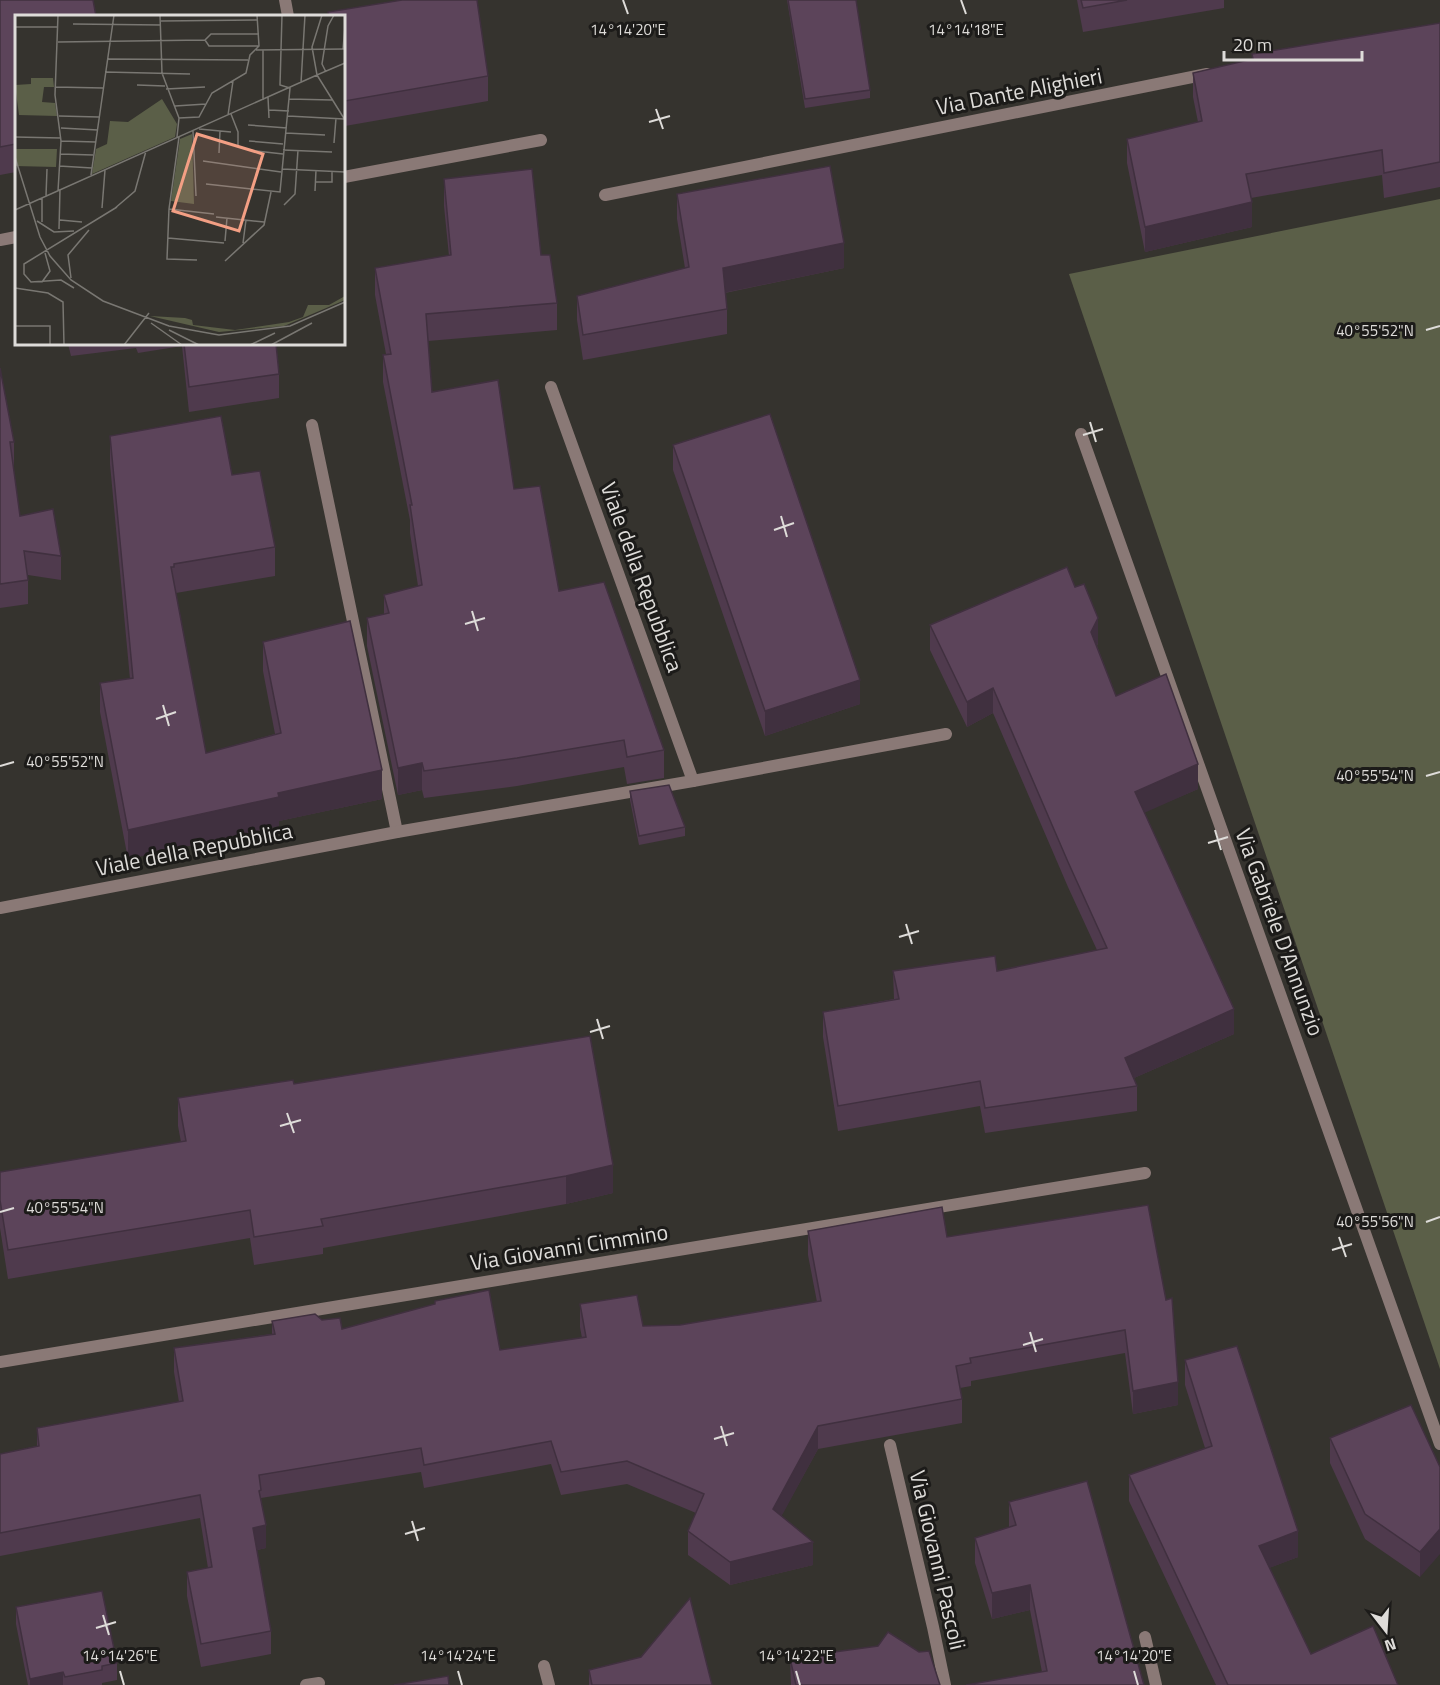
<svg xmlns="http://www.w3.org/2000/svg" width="1440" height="1685" font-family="'Titillium Web',sans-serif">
<rect width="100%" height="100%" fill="#35332e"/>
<!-- green -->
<path fill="#5b5f48" d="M1440 199V1369L1069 274Z"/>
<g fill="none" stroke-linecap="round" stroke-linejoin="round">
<!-- lane -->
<g stroke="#8a7976" stroke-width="12">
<path d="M551 387 693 781"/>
<path d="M312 425 397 832"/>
</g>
<!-- street -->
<g stroke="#8a7976" stroke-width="12">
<path d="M285 0 288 16"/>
<path d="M344 177 541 140"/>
<path d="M605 195 1207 74"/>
<path d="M0 240 16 237"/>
<path d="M1081 434 1440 1444"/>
<path d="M0 908 397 832 693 781 946 734"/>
<path d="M0 1362 1145 1173"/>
<path d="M890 1445 933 1627 945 1685"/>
<path d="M1145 1637 1156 1685"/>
<path d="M544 1666 549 1685"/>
<path d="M306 1685 319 1683"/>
</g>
</g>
<!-- wall -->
<g fill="#4f3a4d">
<path d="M0 0 16 16V172L0 175Z"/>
<path d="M402 0H477L488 76V101L345 126 344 120V16H328V12Z"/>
<path d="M787 0H856L870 90V98L805 108Z"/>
<path d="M1077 0H1224V8L1083 32Z"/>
<path d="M1440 23V187L1384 198 1382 175 1251 198 1252 227 1145 252 1127 163V139L1198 122 1193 97V73L1252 59V54Z"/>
<path d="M444 179 541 255 557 303V330L428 341 432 392 514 489 559 591 664 750V778L627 784 624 767 517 786 424 798 422 790 398 795 367 646V618L384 614V595L418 586 410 533V520L383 382V355L386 354 375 295V268L449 256 444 206Z"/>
<path d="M677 194 844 268 725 293 727 309V334L583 360 577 320V296L685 268 677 219Z"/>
<path d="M68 344H276L279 374V398L189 412 182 346 138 353 136 348 71 356Z"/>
<path d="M0 368 14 442V465L13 466 20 516 61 556V580L28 575V604L0 608Z"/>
<path d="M110 436 232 475 275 547V576L176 593 206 753 275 734 263 671V642L382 799 279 821V826L128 859 100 712V683L130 679 110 464Z"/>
<path d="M673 445 860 704 765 736 673 470Z"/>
<path d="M1075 587 1098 643 1097 646 1116 696 1198 789 1144 812 1234 1034 1134 1078 1137 1086V1111L985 1133 980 1106 838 1131 823 1037V1012L894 999 893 971H997L1097 950 1068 887 993 713 967 727 930 650V625Z"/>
<path d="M630 791 685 827V836L639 845 630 800Z"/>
<path d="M590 1036 613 1193 566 1204 323 1248V1254L254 1265 250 1238 8 1279 0 1228V1172L181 1142 178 1126V1098L294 1084Z"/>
<path d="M1148 1205 1178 1405 1133 1414 1125 1353 971 1381V1386L960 1388 962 1399V1423L818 1449 781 1516 813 1565 730 1585 688 1555V1531L696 1513 627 1484 561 1495 551 1464 424 1488 421 1472 261 1498 266 1548 257 1550 271 1631V1654L201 1667 187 1596V1572L208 1568 200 1518 0 1556V1454L37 1446V1428L179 1402 174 1372V1348L272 1334V1321L322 1320 342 1329 500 1350 582 1338 580 1327V1304L643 1326 680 1325 817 1302 808 1255V1231L947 1237Z"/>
<path d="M1185 1360 1298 1557 1269 1568 1311 1654 1398 1685H1216L1129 1501V1475L1205 1448 1185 1385Z"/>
<path d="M1330 1438 1440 1467 1420 1577 1365 1539 1330 1463Z"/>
<path d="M1009 1502 1144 1685 1042 1672 1030 1610 992 1619 975 1563V1538L1009 1527Z"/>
<path d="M16 1607 117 1663V1680L102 1683V1685H28L16 1624Z"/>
<path d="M790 1658 940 1685H791Z"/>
<path d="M589 1670 712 1685H589Z"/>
</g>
<!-- shaded-wall -->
<g fill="#40303f">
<path d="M1252 202V227L1145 252V227Z"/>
<path d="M844 243V268L723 293V268Z"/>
<path d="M1098 618V643L1091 656V632Z"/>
<path d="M860 680V704L765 736V711Z"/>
<path d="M993 688V713L967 727V702Z"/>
<path d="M422 763V790L398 795V768Z"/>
<path d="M1198 764V789L1135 817V792Z"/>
<path d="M382 770V799L279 821V826L128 859V830L278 793Z"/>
<path d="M1234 1009V1034L1125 1082V1058Z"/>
<path d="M613 1165V1193L566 1204V1176Z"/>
<path d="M1178 1382V1405L1133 1414V1391Z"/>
<path d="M818 1426V1449L773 1532V1509Z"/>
<path d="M266 1525V1548L253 1551V1528Z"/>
<path d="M1440 1529V1554L1420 1577V1552Z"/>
<path d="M1298 1531V1557L1259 1572V1546Z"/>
<path d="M813 1542V1565L730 1585V1562Z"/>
<path d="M1030 1585V1610L992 1619V1593Z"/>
<path d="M63 1672V1685H30V1679Z"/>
</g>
<!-- building -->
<g fill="#5c445a" stroke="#40303f" stroke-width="1.5">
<path d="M0 0H93L96 16H16V144L0 147Z"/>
<path d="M402 0H477L488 76 345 101 344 95V16H329L328 12Z"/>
<path d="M788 0H856L870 90 805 99Z"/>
<path d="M1081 0H1127L1083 8Z"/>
<path d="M1440 23V162L1384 173 1382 150 1246 174 1252 202 1145 227 1127 139 1202 121 1193 73 1253 59 1252 54Z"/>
<path d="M830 166 844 243 723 268 727 309 583 335 577 296 689 267 677 194Z"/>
<path d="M532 169 541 255H550L557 303 426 314 432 392 498 380 514 489 540 486 559 591 604 582 664 750 627 757 624 740 517 758 424 771 422 763 398 768 367 618 389 613 384 595 422 585 410 505H412L383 355 391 354 375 268 451 255 444 179Z"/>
<path d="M184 344H276L279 374 189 387Z"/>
<path d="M0 368 14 442H10L20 516 53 509 61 556 24 551 28 580 0 584Z"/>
<path d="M770 414 860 680 765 711 673 445Z"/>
<path d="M221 416 232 475 260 471 275 547 174 564V567H171L206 753 281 733 263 642 350 621 382 770 278 793 279 797 128 830 100 683 133 678 110 436Z"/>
<path d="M1067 567 1075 587 1084 584 1098 618 1091 632 1116 696 1166 674 1198 764 1135 792 1234 1009 1125 1058 1137 1086 985 1108 980 1081 838 1106 823 1012 899 999 893 971 995 956 997 971 1107 948 1068 862 993 688 967 702 930 625Z"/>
<path d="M669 785 685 827 639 836 630 791Z"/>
<path d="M590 1036 613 1165 566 1176 321 1219 323 1226 254 1237 250 1210 8 1250 0 1200V1172L186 1141 178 1098 293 1080 294 1084Z"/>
<path d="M1148 1205 1166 1300 1172 1298 1178 1382 1133 1391 1125 1330 970 1358 971 1363 956 1366 962 1399 818 1426 773 1509 813 1542 730 1562 688 1531 704 1494 627 1461 561 1472 551 1441 424 1465 421 1448 259 1475 261 1490 259 1491 266 1525 253 1528 271 1631 201 1644 187 1572 212 1567 200 1495 0 1533V1454L39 1446 37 1428 183 1401 174 1348 275 1334 272 1321 315 1314 322 1320 340 1318 342 1329 435 1304V1301L489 1290 500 1350 586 1337 580 1304 637 1295 643 1326 680 1325 821 1301 808 1231 942 1207 947 1237Z"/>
<path d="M1237 1346 1298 1531 1259 1546 1311 1654 1373 1626 1398 1685H1228L1129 1475 1212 1446 1185 1360Z"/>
<path d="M1411 1405 1440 1467V1529L1420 1552 1365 1514 1330 1438Z"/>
<path d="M1087 1481 1144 1685H966L1047 1671 1030 1585 992 1593 975 1538 1016 1525 1009 1502Z"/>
<path d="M102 1591 117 1663 102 1666V1670L65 1677 63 1672 30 1679 16 1607Z"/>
<path d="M690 1598 712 1685H592L589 1670 641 1657Z"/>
<path d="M888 1632 919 1652 929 1651 940 1685H796L790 1658 878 1646Z"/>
<path d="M448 1676 449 1685H394Z"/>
</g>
<!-- ticks -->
<path fill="none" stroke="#dedcd9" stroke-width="2" d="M623 0 628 14M961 0 966 14M656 109 663 129M649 122 670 116M1426 330 1440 326M1090 422 1096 442M1083 435 1103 429M781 516 787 537M774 530 794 523M472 611 478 631M465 624 485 618M163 705 169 726M156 719 176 712M0 766 14 762M1426 776 1440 772M1215 830 1221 850M1208 843 1228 837M906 924 912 944M899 937 919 931M597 1019 603 1039M590 1032 610 1026M287 1113 294 1133M280 1126 301 1120M0 1212 14 1208M1426 1222 1440 1217M1339 1237 1346 1257M1332 1250 1352 1244M1030 1332 1036 1352M1023 1345 1043 1339M721 1426 727 1446M714 1439 734 1433M412 1521 418 1541M405 1534 425 1528M103 1615 109 1635M96 1628 116 1622M120 1671 124 1685M458 1671 462 1685M796 1671 800 1685M1134 1671 1138 1685"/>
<g text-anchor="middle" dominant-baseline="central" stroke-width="6" stroke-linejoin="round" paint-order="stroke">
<!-- street labels -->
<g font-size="22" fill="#dedcd9" stroke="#1c1b19">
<text transform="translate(1019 91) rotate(-11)">Via Dante Alighieri</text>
<text transform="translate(642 577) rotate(70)">Viale della Repubblica</text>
<text transform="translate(194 849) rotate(-11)">Viale della Repubblica</text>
<text transform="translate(1280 932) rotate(70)">Via Gabriele D'Annunzio</text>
<text transform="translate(569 1247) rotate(-9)">Via Giovanni Cimmino</text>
<text transform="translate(938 1560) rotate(77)">Via Giovanni Pascoli</text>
</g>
</g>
<!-- overview -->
<g transform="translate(15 15)">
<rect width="330" height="330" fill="#35332e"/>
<path d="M16 63H38L39 72H29L27 87 40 88 42 101 4 100 0 70 16 69ZM147 84 162 109 160 122 77 159 81 134 92 129 95 106 113 107ZM177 119 179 189 156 186 165 124ZM0 134H42L41 152 0 151ZM330 281V285L269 311 204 317 135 301 170 303 177 305 178 310 220 315 274 307 288 302 293 290H314Z" fill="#5b5f48"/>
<path fill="none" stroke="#797772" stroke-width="1.5" d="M43 0 40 80 46 126 43 176M145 0 147 58 164 103 162 122M307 0 297 32 302 60 330 48M146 6 242 5M58 9 146 10M0 12H43M190 25 196 19H244M190 25 194 31H244M43 27 190 25M328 34 330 12M241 35 330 34M92 44 233 45M90 57 175 59M311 57 307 49 313 11 319 0M286 68 290 0M122 70 150 71M40 72 88 73M151 74 190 72M253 82 254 103M274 84 317 85M248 85V35M160 91 191 89M254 95 274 96M216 99 223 117V132M213 100 218 66M44 101 84 102M273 101 329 104M164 103 184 102 197 78 231 58 235 40 244 31 242 0M233 110 272 113M46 113 83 115M184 114 216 117M178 116 181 181M271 118 310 120M0 122 46 123M164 122 154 194 152 244 182 245M46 126 81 127M234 126 268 129M319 128 321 103M233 135 268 139M268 135 317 137M204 138 205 116M45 139 78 140M0 142 25 222 35 241 56 265 88 286 154 311 204 320 275 311 330 287M188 146 266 157M44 151 77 153M267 154 330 157M76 160 99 0M300 167H317V156M191 169 265 177 275 73 265 70 267 0M300 176 301 155M31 181 32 154M269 190 280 179 283 135M87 193 90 155M99 194 120 176 131 136M154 194 199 199M0 195 302 60 330 105M201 202 249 207M45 205 67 207M22 206 39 217 59 216M27 207V183M44 214 45 174M153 223 209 228M210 226 212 203M228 228 231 205M210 246 249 210 256 177M56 263 53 240 74 215M27 267 35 256 30 238M0 273 33 278 48 287 49 330M59 273 46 265 16 267 9 259V249L102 192M136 308 167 330M0 311H35V330M154 315 184 330M109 330 134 298M235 330 260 318M256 330 297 308"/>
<path fill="#f39f84" fill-opacity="0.15" stroke="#f39f84" stroke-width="3" d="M182 119 248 139 224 216 158 196Z"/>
<rect width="330" height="330" fill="none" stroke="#dedcd9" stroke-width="3"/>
</g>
<g font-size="15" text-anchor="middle" fill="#dedcd9" stroke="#1c1b19" stroke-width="6" stroke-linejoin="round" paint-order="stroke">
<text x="628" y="35">14°14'20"E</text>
<text x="966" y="35">14°14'18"E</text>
<text x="1375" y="336">40°55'52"N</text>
<text x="65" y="767">40°55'52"N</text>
<text x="1375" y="781">40°55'54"N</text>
<text x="65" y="1213">40°55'54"N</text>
<text x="1375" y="1227">40°55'56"N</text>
<text x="120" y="1661">14°14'26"E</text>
<text x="458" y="1661">14°14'24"E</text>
<text x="796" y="1661">14°14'22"E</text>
<text x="1134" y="1661">14°14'20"E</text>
</g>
<!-- north arrow -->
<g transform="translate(1386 1631) rotate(163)" stroke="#1c1b19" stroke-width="4.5" paint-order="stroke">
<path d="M0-4.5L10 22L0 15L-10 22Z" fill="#dedcd9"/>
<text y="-9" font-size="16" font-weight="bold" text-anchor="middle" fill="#dedcd9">N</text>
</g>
<!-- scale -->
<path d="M1224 51v9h138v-9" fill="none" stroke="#dedcd9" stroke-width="3"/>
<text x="1233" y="51" font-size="18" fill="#dedcd9" stroke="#1c1b19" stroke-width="4.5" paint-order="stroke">20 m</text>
</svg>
